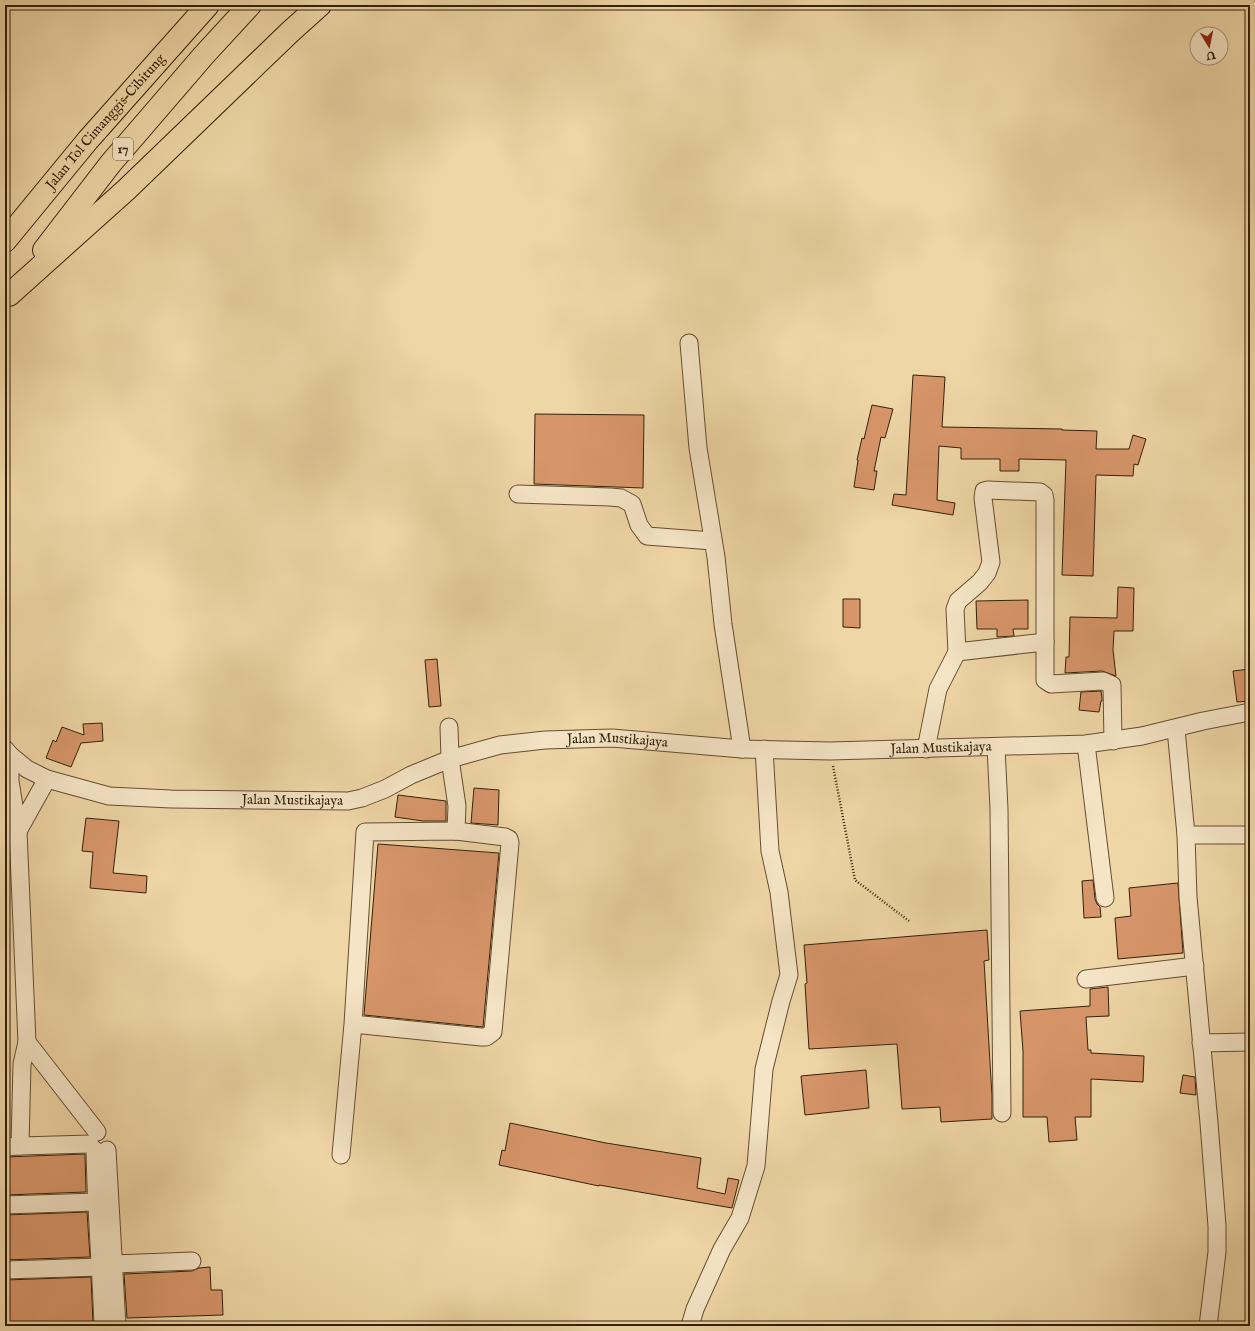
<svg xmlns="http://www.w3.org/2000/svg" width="1255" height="1331" font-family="'IM FELL English',serif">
<rect width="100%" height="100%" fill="#efd6a6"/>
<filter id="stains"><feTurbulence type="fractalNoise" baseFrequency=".005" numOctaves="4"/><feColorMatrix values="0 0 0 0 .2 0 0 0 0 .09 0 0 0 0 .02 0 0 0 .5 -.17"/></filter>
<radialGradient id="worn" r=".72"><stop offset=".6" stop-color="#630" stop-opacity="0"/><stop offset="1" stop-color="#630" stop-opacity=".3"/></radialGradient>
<!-- building -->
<g fill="#d7966a" stroke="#342009">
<path d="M913 375 945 377 942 427 1062 429V430L1097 431 1096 449H1129L1133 435 1146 439 1138 465 1134 464 1133 476 1096 475 1093 576 1062 575 1066 460 1019 459V471H1000V459H961V448L939 446 937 500 955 503 953 515 892 505 894 494 906 495Z"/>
<path d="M872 405 893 409 885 438 881 437 874 471H877L874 490 854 487 858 460H857L862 438 864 439Z"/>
<path d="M535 414 644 415 643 488 534 484Z"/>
<path d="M1118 587 1134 588 1133 631H1114L1113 650 1116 676 1102 671 1065 673 1066 657H1069L1070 617 1117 618Z"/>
<path d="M843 599H860V628L843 627Z"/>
<path d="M1028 600V629H1013L1014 636 997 637V629H977L976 601Z"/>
<path d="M437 659 441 706 429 707 425 660Z"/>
<path d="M1250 669V701L1237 702 1233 671Z"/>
<path d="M1101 691 1102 698V701H1101L1099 712 1079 710 1081 692Z"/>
<path d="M102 723 103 741 81 743 71 767 46 758 53 740 56 742 62 727 84 735 83 724Z"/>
<path d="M474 788 499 790 498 825 471 823Z"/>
<path d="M398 795 446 801V821H423L395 817Z"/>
<path d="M86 818 119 821 113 873 147 876 146 893 90 888 93 852 82 851Z"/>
<path d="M378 844 499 853 483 1027 364 1015Z"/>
<path d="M1093 880 1095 899 1097 904 1100 907 1101 917 1084 918 1082 881Z"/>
<path d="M1178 883 1183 953 1118 959 1115 918 1131 916 1129 888Z"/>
<path d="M987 930 989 960 984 961 992 1096V1119L941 1122 940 1107 902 1109 897 1044 809 1049 805 984 807 983 804 945Z"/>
<path d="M1108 987 1109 1016 1086 1017 1088 1050H1091V1053L1144 1056 1143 1082 1091 1079V1117H1075L1077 1140 1049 1142 1047 1117H1023V1051L1020 1011 1090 1006V989Z"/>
<path d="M866 1070 869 1108 805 1115 801 1076Z"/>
<path d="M1183 1075 1195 1077 1196 1095 1180 1093Z"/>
<path d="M510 1123 606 1143 701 1158 697 1188 725 1194 728 1178 739 1180 732 1208 599 1185V1186L499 1165 502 1150 505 1151Z"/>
<path d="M85 1154 86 1192 5 1195V1157Z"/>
<path d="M87 1212 90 1257 5 1260V1215Z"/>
<path d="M210 1267 211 1290H222L223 1315 127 1318 124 1274 192 1271 199 1268Z"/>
<path d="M91 1277 93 1323 5 1326V1280Z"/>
</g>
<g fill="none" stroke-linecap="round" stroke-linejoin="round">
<!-- minor casing -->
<g stroke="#634e30" stroke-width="19">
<g id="minor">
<path d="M689 343 698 448 716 557 723 624 742 749"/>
<path d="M518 494 610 497 621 498 632 504 639 525 647 536 713 541"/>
<path d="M957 652 955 609 958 601 980 582 987 573 991 562 983 498 984 491 988 490 1040 492 1044 495 1045 500V680L1051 684 1103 681 1112 685 1113 741"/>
<path d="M449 727 450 759 457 806 456 831"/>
<path d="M1176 729 1186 835 1188 897 1209 1123 1217 1226V1252L1208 1326"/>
<path d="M1086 744 1105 898"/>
<path d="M996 747 999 809 1002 1113"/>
<path id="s1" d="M5 749 10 755 27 769 47 779 109 796 171 799 348 801 362 798 385 789 411 775 450 759 500 745 545 740 612 738 742 749 830 751 1086 744 1142 736 1203 721 1250 712"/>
<path d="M926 749 938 689 957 652 1045 642"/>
<path d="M10 755V781L18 831 47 779"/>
<path d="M18 831 27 1042 97 1132"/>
<path d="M1186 835H1250"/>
<path d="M1086 979 1195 966"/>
<path d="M27 1042 22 1064 20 1146 90 1144"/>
<path d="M1201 1043 1250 1042"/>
<path d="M5 1147 20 1146"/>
<path d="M95 1150C96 1209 101 1267 103 1326"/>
<path d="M107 1150 117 1326"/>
<path d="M341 1155 353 1024 365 832 456 831 505 837 509 839 510 843 493 1032 486 1037H481L353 1024"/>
<path d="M5 1205 96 1202"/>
<path d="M114 1264 192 1261"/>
<path d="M5 1270 101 1267"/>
<path d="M690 1326 695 1309 722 1249 740 1218 756 1166 764 1069 781 1001 789 975 779 892 770 851 764 749"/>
</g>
</g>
<!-- highway casing -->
<g stroke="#342009" stroke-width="24">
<g id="highway">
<path id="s2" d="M5 241 88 140 208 5"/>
<path d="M44 250 111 163 204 55 250 5"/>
<path d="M9 295 126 190 290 32 320 5"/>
</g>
</g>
<!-- path -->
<path stroke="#342009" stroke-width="2.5" stroke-dasharray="1 2" stroke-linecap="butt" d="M833 766 855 880 909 921"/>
<!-- minor -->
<use href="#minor" stroke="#f5e4c5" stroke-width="17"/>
<!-- highway -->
<use href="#highway" stroke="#efd6a6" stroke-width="22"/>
</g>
<g text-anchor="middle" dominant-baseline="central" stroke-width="4" stroke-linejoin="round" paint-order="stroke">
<!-- shield labels -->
<rect fill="#f5e4c5" stroke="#6e5b41" stroke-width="1" x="113" y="138" width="20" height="22" rx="3"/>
<g font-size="13" font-weight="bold" fill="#342009">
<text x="123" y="149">17</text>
</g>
<!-- street labels -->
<g font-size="14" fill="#342009" stroke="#f5e4c5">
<text stroke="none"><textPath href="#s2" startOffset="156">Jalan Tol Cimanggis–Cibitung</textPath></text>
<text stroke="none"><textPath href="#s1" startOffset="636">Jalan Mustikajaya</textPath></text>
<text stroke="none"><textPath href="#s1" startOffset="960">Jalan Mustikajaya</textPath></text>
<text stroke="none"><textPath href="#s1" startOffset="300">Jalan Mustikajaya</textPath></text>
</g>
</g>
<!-- margin -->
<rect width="1255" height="1331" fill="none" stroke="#efd6a6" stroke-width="20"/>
<rect x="6" y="6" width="1243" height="1319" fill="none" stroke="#342009" stroke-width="2"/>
<rect x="10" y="10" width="1235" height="1311" fill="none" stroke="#342009"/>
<!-- north arrow -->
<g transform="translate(1209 46) rotate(170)"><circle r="19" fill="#f5e4c5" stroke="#a8967a"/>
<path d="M0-3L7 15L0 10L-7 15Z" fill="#8f2418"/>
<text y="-6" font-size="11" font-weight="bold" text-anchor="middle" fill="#342009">U</text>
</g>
<rect width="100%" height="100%" filter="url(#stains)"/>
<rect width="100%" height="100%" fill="url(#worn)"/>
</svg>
